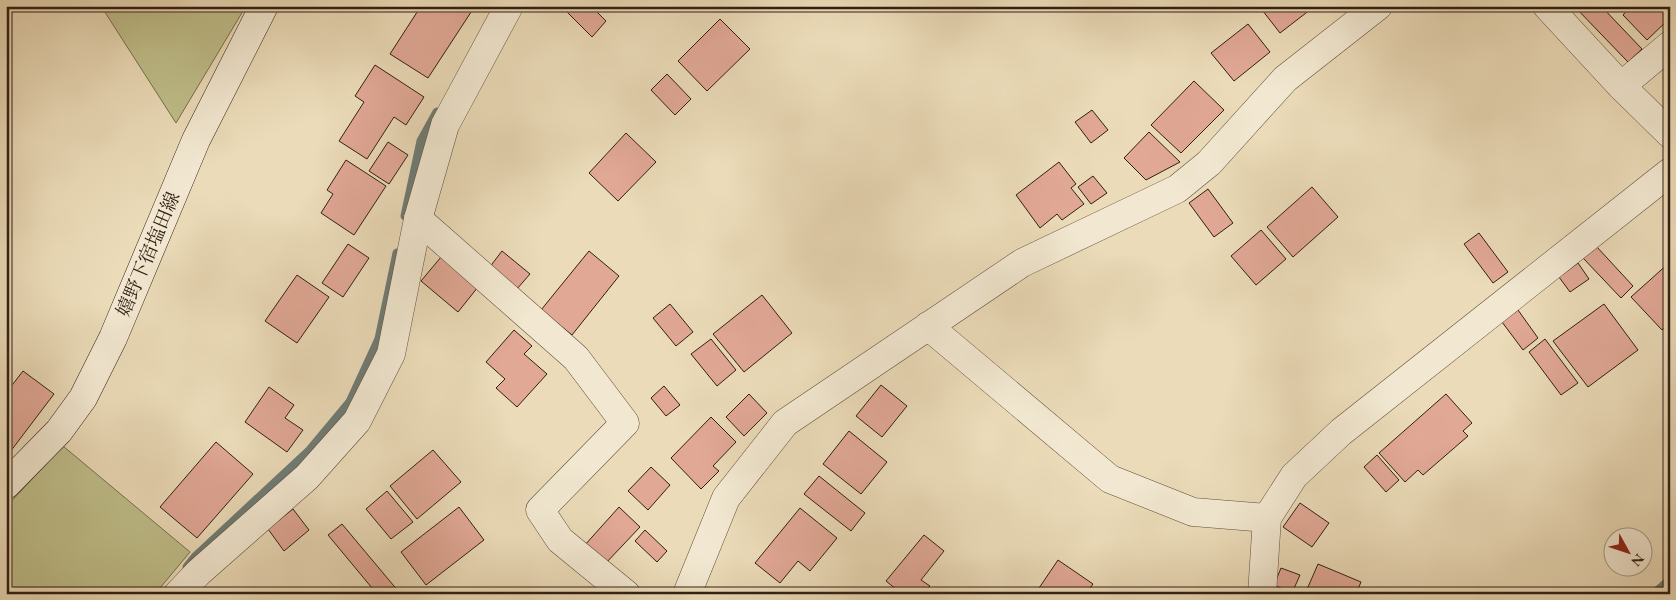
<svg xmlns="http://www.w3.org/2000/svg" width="1676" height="600" font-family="'EB Garamond','Noto Serif JP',serif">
<rect width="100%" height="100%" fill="#ebdbb8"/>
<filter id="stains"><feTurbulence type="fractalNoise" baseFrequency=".004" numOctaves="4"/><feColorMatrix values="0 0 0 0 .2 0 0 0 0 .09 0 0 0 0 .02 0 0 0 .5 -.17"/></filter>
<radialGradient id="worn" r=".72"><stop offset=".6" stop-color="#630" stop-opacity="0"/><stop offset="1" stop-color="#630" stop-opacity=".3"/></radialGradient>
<!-- green -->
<g fill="#bfbe8a" stroke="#786e4e">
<path d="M101 6H246L176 123Z"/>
<path d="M63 446 190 552 155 594H6V507Z"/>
</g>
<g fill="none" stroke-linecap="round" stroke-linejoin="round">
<!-- stream -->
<g stroke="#6f7c75" stroke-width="9">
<path d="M405 216 421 141 437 112"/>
<path d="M187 567 195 557 310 450 350 402 379 339 397 253"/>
<path d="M1654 594 1670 580"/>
</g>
</g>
<!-- building -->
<g fill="#e1a896" stroke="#311f13">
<path d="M421 6H475L428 78 390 54Z"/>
<path d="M561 6H591L606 21 592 37Z"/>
<path d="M1259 6H1315L1280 33Z"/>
<path d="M1574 6H1601L1642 49 1628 62Z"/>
<path d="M1631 6H1670V18L1647 40 1623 15Z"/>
<path d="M720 19 750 49 707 91 678 61Z"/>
<path d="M1248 24 1270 52 1234 81 1211 53Z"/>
<path d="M375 65 424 97 406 125 394 117 367 159 339 141 364 102 355 96Z"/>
<path d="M667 74 691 99 675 115 651 90Z"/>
<path d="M1194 81 1224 110 1181 153 1151 125Z"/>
<path d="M1092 110 1108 130 1091 143 1075 122Z"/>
<path d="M1149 132 1180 162 1146 180 1124 158Z"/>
<path d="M626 133 656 162 618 201 589 173Z"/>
<path d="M388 142 408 155 389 184 369 171Z"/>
<path d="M346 160 386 186 354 235 321 213 333 194 327 190Z"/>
<path d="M1059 162 1076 184 1071 188 1084 204 1062 220 1057 214 1040 228 1016 195Z"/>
<path d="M1093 176 1107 193 1091 204 1078 187Z"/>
<path d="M1312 187 1338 217 1293 257 1267 227Z"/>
<path d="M1208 189 1233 223 1214 237 1189 203Z"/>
<path d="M1261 230 1286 259 1256 285 1231 256Z"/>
<path d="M1479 233 1508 272 1493 283 1464 244Z"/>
<path d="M348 244 369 258 343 297 322 283Z"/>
<path d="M1596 246 1633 286 1621 298 1583 258Z"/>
<path d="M502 251 530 274 516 290 489 268Z"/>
<path d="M589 251 619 276 572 335 541 310Z"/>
<path d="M441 257 478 287 458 312 421 281Z"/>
<path d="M1670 262V322L1662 330 1631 297Z"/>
<path d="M1578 263 1589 279 1570 292 1559 277Z"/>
<path d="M297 275 329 297 297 343 265 321Z"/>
<path d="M762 295 792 333 744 372 713 334Z"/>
<path d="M670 304 693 332 676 346 653 318Z"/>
<path d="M1604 304 1638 350 1588 387 1553 341Z"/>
<path d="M1518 310 1538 338 1523 350 1502 322Z"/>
<path d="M514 330 532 346 524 354 547 374 517 407 496 388 505 379 486 362Z"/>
<path d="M711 339 736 370 717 386 691 354Z"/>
<path d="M1545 339 1578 383 1561 395 1529 352Z"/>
<path d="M23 371 54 394 7 456 6 393Z"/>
<path d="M881 385 907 406 882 437 856 416Z"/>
<path d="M664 386 680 405 666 416 651 398Z"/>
<path d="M269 387 294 405 285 418 303 430 287 452 245 422Z"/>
<path d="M749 394 767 413 744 436 726 417Z"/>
<path d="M1446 394 1472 423 1463 431 1468 436 1423 475 1418 470 1405 482 1379 453Z"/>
<path d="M711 417 736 442 713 466 719 471 701 489 671 458Z"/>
<path d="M849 431 887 462 861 494 823 464Z"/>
<path d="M216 442 253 474 197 538 160 507Z"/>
<path d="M433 450 461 482 417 519 390 486Z"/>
<path d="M1377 455 1399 480 1386 492 1364 467Z"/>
<path d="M651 467 670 485 648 510 628 491Z"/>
<path d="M819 476 865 513 851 531 804 494Z"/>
<path d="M387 491 413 522 391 539 366 509Z"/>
<path d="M1300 503 1329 523 1312 547 1283 527Z"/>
<path d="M459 507 484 540 426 585 401 552Z"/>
<path d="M619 507 640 527 605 564 584 546Z"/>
<path d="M800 508 837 538 810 571 798 561 780 583 755 563Z"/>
<path d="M293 509 309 530 284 551 268 529Z"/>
<path d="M342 524 399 592 398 594H377L328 535Z"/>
<path d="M645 530 667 551 657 562 635 541Z"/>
<path d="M924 535 944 551 921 580 930 586 923 594H902L886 581Z"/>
<path d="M1058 560 1093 584 1086 594H1035Z"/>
<path d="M1318 564 1361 582 1356 594H1305Z"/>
<path d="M1281 568 1300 575 1292 593 1274 585Z"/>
</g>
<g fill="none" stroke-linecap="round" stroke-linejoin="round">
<!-- street casing -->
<g stroke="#604e3c" stroke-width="29">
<g id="street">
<path d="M1547 6 1621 86 1670 134"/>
<path d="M1621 86 1670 45"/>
<path d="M418 219 576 358 625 423 540 510 560 540 626 594"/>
<path d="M928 326 1110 479 1193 512 1267 518"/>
<path d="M178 594 199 572 307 477 357 421 391 354 418 219 445 125 509 6"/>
<path d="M687 594 726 498 785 423 1022 263 1177 189 1209 163 1285 79 1378 6"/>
<path d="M1262 594 1267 518 1294 476 1341 432 1670 172"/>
</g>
</g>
<!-- secondary casing -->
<g stroke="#311f13" stroke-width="29">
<path id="secondary" d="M6 485 59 431 83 398 113 338 196 140 264 6"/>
</g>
<!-- street -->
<use href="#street" stroke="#f2e8d1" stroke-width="28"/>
<!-- secondary -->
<use href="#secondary" stroke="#f2e8d1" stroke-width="28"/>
</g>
<g text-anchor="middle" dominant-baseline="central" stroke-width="4" stroke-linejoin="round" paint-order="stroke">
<!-- street labels -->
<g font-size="19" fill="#311f13" stroke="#f2e8d1">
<text transform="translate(148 254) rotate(-67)">嬉野下宿塩田線</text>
</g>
</g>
<!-- margin -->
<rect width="1676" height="600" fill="none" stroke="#ebdbb8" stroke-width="25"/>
<rect x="8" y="8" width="1661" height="585" fill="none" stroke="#311f13" stroke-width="2.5"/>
<rect x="12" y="12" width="1651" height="575" fill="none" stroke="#311f13"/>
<!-- north arrow -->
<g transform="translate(1628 552) rotate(130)"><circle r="24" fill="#f2e8d1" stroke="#a59885"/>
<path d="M0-4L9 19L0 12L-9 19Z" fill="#8f2418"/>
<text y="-8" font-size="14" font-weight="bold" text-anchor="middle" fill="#311f13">N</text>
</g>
<rect width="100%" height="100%" filter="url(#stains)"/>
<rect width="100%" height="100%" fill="url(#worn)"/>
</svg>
